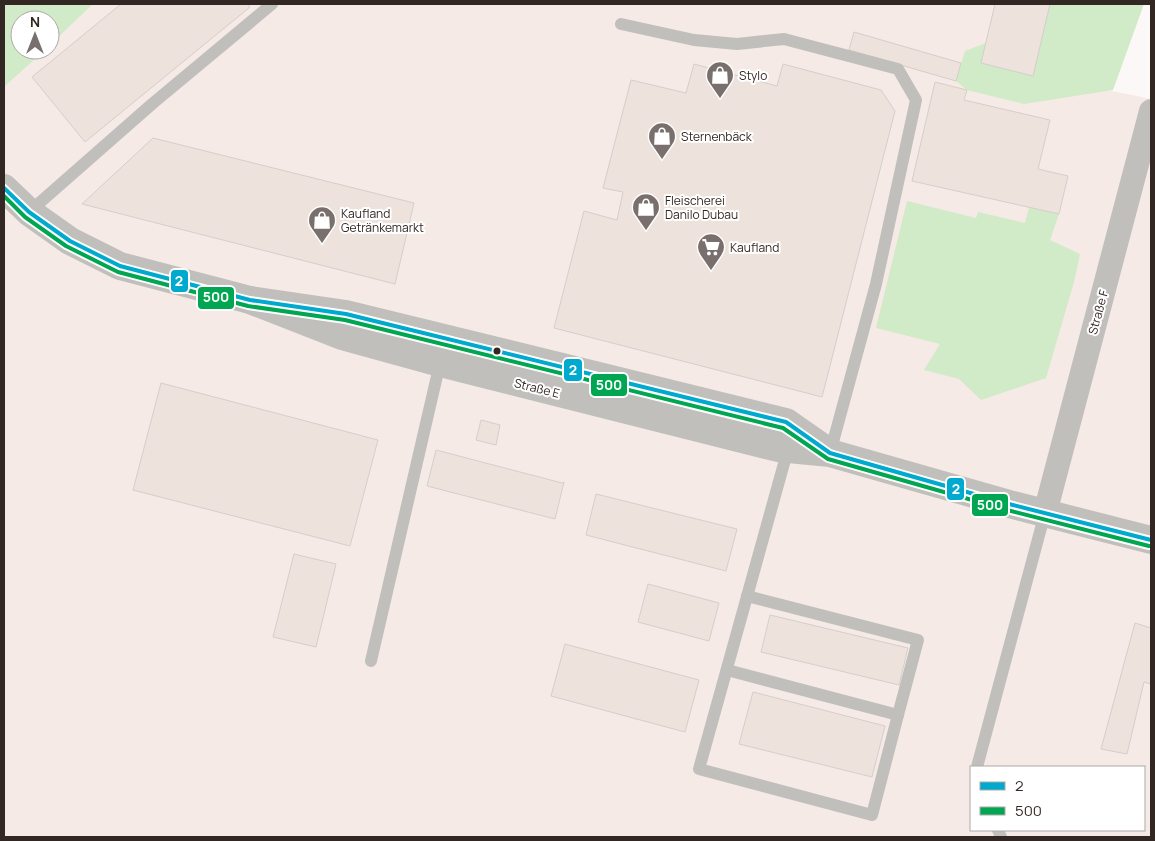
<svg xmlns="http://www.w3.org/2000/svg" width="1155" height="841" font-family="Manrope,sans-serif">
<rect width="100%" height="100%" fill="#fcf8f7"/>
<!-- built -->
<path fill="#f5eae6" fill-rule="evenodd" d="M93 4H1056L1040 76 1151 99V837H4V87L45 50H50V45ZM971 767H1144V830H971Z"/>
<!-- green -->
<g fill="#d1eac7">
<path d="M4 4H93L50 45V20H20V50H45L4 87Z"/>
<path d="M995 4H1144L1113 90 1024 104 967 90 956 81 965 51 986 43Z"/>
<path d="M907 201 976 218 978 212 1025 223 1029 207 1059 214 1050 240 1080 254 1074 282 1046 378 981 400 959 379 924 370 940 344 876 328Z"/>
</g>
<!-- building -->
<g fill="#eee2dd" stroke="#d5ceca">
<path d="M121 4H247L250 7 85 142 32 77Z"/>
<path d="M995 4H1050L1033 76 981 63Z"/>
<path d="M854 32 961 63 956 81 849 50Z"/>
<path d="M694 64 777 86 783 64 881 90 895 111 822 397 554 328 584 211 617 220 623 192 603 188 631 80 686 93Z"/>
<path d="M935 82 967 90 964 100 1050 120 1038 169 1068 176 1059 214 912 181Z"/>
<path d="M153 138 414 203 395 284 82 204Z"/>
<path d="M161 383 378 440 350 546 133 490Z"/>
<path d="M481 420 500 425 496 445 476 440Z"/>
<path d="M436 450 562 483 564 482 555 519 427 486Z"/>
<path d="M596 494 737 529 726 571 586 535Z"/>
<path d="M294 554 336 564 316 647 273 637Z"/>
<path d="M648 584 719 603 709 641 638 622Z"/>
<path d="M770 615 908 648 899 685 761 652Z"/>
<path d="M1135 623 1151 628V684L1144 682 1127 754 1101 749Z"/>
<path d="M565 644 699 680 685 732 551 696Z"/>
<path d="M753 692 885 726 872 777 739 744Z"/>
</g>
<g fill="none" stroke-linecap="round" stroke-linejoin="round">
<!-- service -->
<g stroke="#c0bfbc" stroke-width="12">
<path d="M621 24 694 40 737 44 784 39 898 69 916 100 876 284 830 453"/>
<path d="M29 212 152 104 272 4"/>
<path d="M788 449 699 769 872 815 898 715"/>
<path d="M371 661 440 363"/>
<path d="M727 670 898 715 918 640 747 596"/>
<path d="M977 767 1045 513"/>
<path d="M998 830 1001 837"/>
</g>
<!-- minor -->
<path stroke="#c0bfbc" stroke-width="24" d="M1045 513 1151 111"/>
<!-- tertiary -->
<g stroke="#c0bfbc" stroke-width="28">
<path d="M4 188 29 212 70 241 120 266 250 300 346 314 786 422 829 452"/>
<path d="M250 300 342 336 440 363 778 448 830 453 1009 504 1151 540"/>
</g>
<!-- bus-1 casing -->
<g stroke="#fff" stroke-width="8">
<path id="bus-1" d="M4 188 29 212 70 241 120 266 250 300 346 314 786 422 830 453 1009 504 1151 540"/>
</g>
<!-- bus-2 casing -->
<g stroke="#fff" stroke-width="8">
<path id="bus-2" d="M4 196 25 217 66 246 118 272 248 306 345 320 783 428 828 459 1007 510 1149 546"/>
</g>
<!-- bus-1 -->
<use href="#bus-1" stroke="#00a9ce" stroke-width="4"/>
<!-- bus-2 -->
<use href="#bus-2" stroke="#00a651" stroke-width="4"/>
</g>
<!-- icons -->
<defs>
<g id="shop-pin" transform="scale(1.4375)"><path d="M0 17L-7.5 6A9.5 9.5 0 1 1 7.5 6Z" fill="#79706d" stroke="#fff"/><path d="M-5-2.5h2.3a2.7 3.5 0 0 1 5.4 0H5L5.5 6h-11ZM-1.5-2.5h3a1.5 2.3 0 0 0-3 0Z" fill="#fff"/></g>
<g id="supermarket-pin" transform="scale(1.4375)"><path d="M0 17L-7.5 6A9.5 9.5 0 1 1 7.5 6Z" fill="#79706d" stroke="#fff"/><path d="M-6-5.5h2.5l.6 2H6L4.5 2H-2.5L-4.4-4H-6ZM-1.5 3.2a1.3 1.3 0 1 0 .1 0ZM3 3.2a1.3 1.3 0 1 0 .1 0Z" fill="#fff"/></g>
</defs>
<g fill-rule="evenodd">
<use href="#shop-pin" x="720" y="75"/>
<use href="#shop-pin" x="662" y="136"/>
<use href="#shop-pin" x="646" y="207"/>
<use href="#shop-pin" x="322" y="220"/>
<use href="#supermarket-pin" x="711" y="247"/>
</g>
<!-- markers -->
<circle fill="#332723" stroke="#fff" stroke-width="2" cx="497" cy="351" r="4.5"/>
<g text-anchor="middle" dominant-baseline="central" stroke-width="4" stroke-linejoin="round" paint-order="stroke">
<!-- poi labels -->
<g font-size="12" fill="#332723" stroke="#fff" text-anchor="start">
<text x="739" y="75">Stylo</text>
<text x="681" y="136">Sternenbäck</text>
<text x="665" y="200">Fleischerei<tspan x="665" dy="14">Danilo Dubau</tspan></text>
<text x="341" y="213">Kaufland<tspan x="341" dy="14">Getränkemarkt</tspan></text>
<text x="730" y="247">Kaufland</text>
</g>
<!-- street labels -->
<g font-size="12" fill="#332723" stroke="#fff">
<text transform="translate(1098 312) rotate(-75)">Straße F</text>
<text transform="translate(537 388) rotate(14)">Straße E</text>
</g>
</g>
<g stroke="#fff" stroke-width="2">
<rect x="170" y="269" width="19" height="24" rx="5" fill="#00a9ce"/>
<rect x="197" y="286" width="38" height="24" rx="5" fill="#00a651"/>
<rect x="563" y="358" width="20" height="24" rx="5" fill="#00a9ce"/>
<rect x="590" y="373" width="38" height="24" rx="5" fill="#00a651"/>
<rect x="946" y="477" width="19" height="24" rx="5" fill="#00a9ce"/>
<rect x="971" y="493" width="38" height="24" rx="5" fill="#00a651"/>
</g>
<g font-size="14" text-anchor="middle" font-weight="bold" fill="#fff">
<text x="179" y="286">2</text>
<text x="216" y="302">500</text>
<text x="573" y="375">2</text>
<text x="609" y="390">500</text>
<text x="956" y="494">2</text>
<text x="990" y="510">500</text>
</g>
<!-- border -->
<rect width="1155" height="841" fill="none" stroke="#332723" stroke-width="10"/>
<!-- legend -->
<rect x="970" y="766" width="175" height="65" fill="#ffffff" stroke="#ada9a7"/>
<rect x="980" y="782" width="25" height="8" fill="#00a9ce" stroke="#ada9a7"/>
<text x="1015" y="791" font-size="15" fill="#332723">2</text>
<rect x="980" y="807" width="25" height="8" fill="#00a651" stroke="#ada9a7"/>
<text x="1015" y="816" font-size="15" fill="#332723">500</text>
<!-- north arrow -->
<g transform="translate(35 35)"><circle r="24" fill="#ffffff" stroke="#ada9a7"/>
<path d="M0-4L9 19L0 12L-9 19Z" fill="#79706d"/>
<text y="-8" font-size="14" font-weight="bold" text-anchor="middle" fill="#332723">N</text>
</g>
</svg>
